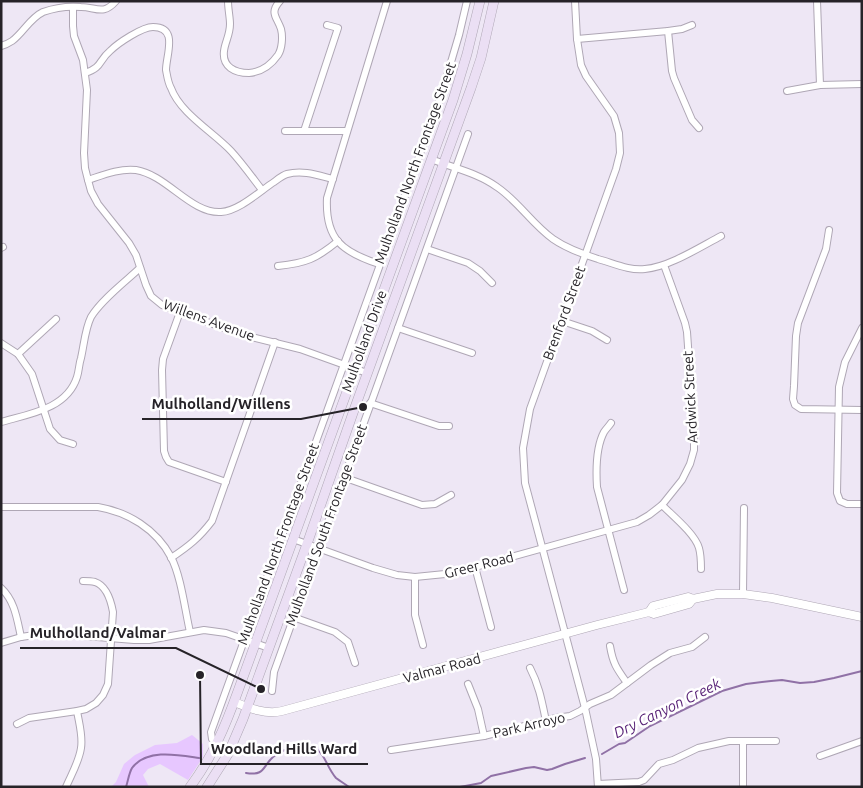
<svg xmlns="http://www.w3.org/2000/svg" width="863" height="788" font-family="Ubuntu,sans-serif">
<rect width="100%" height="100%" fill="#eee7f5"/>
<!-- green -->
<path fill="#e7c7ff" d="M192 735 203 744V757L188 780 160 764 148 769 143 775 149 787H111L116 782 124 764 135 755 155 745 177 743Z"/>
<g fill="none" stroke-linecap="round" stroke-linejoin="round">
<!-- stream -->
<g stroke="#9071a6" stroke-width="2">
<path d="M602 754 619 744 625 743 650 726 722 691 746 684 771 681 782 680 800 683 814 682 834 678 862 671"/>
<path d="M246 773C265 776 262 767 273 757 279 751 290 748 298 747 327 744 322 762 336 778 340 781 345 784 349 787"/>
<path d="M126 787C128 781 129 773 132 768 147 748 179 755 199 758"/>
<path d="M460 787 481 783 491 776 526 768 534 767 547 770 552 769 565 764 585 758"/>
</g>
<!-- minor casing -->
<g stroke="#afa7b5" stroke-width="8">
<g id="minor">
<path d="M228 1C228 9 230 17 230 24 230 35 225 42 224 51 222 67 235 73 249 73 261 72 271 65 278 55 282 49 283 37 281 29 277 17 269 13 280 1"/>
<path d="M575 1 577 39 581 65 586 76 614 116 619 133 620 153 616 169 530 409 523 448 525 483 585 708 596 759 598 787"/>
<path d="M817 1 820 85"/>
<path d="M73 7V26L74 36 83 60 87 90 84 153 85 168 88 180 91 191 98 204 129 243 136 255 146 285 151 296 162 305 180 312 243 335 300 349 367 373"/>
<path d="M668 31 672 71 674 78 692 120 699 128"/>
<path d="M577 39 668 31 682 29 692 25"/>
<path d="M1 46C5 45 9 43 12 41 23 33 30 18 43 12 54 8 69 6 81 7 96 7 103 16 116 1"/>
<path d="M85 73C103 67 98 61 110 51 118 43 142 27 153 27 179 27 166 55 166 70 167 75 168 83 171 88 180 113 213 132 231 151 242 163 252 177 262 190"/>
<path d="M787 91 820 85 862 84"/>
<path d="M285 131H347"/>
<path d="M304 131 338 28 327 25"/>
<path d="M431 159C453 168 478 173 497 187 518 201 532 224 553 239 566 248 582 254 598 259 613 263 629 271 645 269 669 267 700 247 721 236"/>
<path d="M88 180C103 175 120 168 136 170 167 175 191 214 221 212 239 211 260 191 274 182 278 179 283 175 287 174 303 170 317 175 333 179"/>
<path d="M829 230 826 249 798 323 796 336 794 386 793 399 795 405 801 409 862 410"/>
<path d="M1 248 3 247"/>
<path d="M427 249 468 263 480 271 492 283"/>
<path d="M379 264C342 252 325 239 327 198L387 1"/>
<path d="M664 265 685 323 687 332 694 432V450L690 464 682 480 662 505C673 516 695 534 699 548 701 555 701 562 701 569"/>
<path d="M278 266C306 263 316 259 338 241"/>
<path d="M180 312 163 359 162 370 164 451 166 457 169 462 226 482"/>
<path d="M562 321 592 331 607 340"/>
<path d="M398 328 472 353"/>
<path d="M862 328 845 362 839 387 837 493 840 501 847 504H862"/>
<path d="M1 343 18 354 32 374 50 429 60 440 73 444"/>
<path d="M18 354 56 319"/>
<path d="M370 403 439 426H449"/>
<path d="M1 422C29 414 67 409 77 377 79 371 79 364 81 358 84 345 85 329 91 317 101 300 126 281 140 268"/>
<path d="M611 423C609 426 606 429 604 432 596 447 596 471 597 487L624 590"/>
<path d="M343 477 422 505 435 504 451 495"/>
<path d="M1 507H98C128 512 156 529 171 557 181 576 185 610 190 632"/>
<path d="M293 539 373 568 397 575 415 577 445 574 475 567 637 522 649 515 662 505"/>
<path d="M171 558C189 546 199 538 212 521L275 342"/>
<path d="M475 567 491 627"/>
<path d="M415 577V615L423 645"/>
<path d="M1 588C15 601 17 619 21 637"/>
<path d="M743 594 744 508"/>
<path d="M293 617 335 632 348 642 355 663"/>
<path d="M1 643 21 637 48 633 134 640H149L204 630 226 633 269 648"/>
<path d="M610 646C613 664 617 669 627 683"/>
<path d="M530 668C539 685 542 702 546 721"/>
<path d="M468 684 478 709 484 736"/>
<path d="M272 691 274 672 468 134"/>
<path d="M17 724 29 718 77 711 86 709 96 703 103 695 108 684 113 612C111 601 107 586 95 582 91 581 86 581 83 581"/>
<path d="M743 741V787"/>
<path d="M217 744 212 739 211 732 441 96 459 35 467 1"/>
<path d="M391 750 484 736 556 718 570 716 580 711 590 704 611 695 651 665 670 653 692 647 705 637"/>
<path d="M820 756 862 741"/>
<path d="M598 784 639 782 644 780 659 764 673 760 698 748 729 741H776"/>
<path d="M66 787C71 775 79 762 81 748 83 736 79 723 77 711"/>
</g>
</g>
<!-- tertiary casing -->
<g stroke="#afa7b5" stroke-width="9">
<g id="tertiary">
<path d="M649 612 653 606 688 597 693 599 717 594H743L772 598 862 617"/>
<path d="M234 702C249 708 266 715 282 711L597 625 649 612 654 614 689 604 693 599"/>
</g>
</g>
<!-- secondary casing -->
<g stroke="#afa7b5" stroke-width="10">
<g id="secondary">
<path d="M190 787C213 756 225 727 238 691L453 100 467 54 480 1"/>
<path d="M207 787 228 754 243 719 307 544 354 410 471 88 481 58 494 1"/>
</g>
</g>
<!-- minor -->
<use href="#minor" stroke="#fff" stroke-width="6"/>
<!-- tertiary -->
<use href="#tertiary" stroke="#fff" stroke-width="8"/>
<!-- secondary -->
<use href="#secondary" stroke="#ebdff4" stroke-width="9"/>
</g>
<g text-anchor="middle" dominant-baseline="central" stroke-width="5" stroke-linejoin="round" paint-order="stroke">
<!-- street labels -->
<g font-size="14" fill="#262328" stroke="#fff">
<text transform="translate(415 163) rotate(-70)">Mulholland North Frontage Street</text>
<text transform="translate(564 313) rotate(-70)">Brenford Street</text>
<text transform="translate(209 320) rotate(20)">Willens Avenue</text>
<text transform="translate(364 341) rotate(-70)">Mulholland Drive</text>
<text transform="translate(690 397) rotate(-93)">Ardwick Street</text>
<text transform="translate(326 525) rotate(-70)">Mulholland South Frontage Street</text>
<text transform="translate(278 544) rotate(-70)">Mulholland North Frontage Street</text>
<text transform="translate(479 565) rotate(-14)">Greer Road</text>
<text transform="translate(442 668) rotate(-15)">Valmar Road</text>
<text transform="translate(529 725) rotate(-13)">Park Arroyo</text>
</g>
<!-- water labels -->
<g font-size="15" font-style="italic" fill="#561f75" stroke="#fff">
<text transform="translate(667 708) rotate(-26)">Dry Canyon Creek</text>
</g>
</g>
<!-- callouts -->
<path fill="none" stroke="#262328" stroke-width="2" d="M363 407L301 419H142M261 689L176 648H20M200 675L201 764H368"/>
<g fill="#262328" stroke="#fff" stroke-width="2">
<circle cx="363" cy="407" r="5"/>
<circle cx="261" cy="689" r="5"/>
<circle cx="200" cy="675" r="5"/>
</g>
<g font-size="15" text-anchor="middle" font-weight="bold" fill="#262328" stroke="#fff" stroke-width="5" stroke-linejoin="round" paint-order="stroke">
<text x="221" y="409">Mulholland/Willens</text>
<text x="98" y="638">Mulholland/Valmar</text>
<text x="284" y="754">Woodland Hills Ward</text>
</g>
<!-- border -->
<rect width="863" height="788" fill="none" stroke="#262328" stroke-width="5"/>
</svg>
